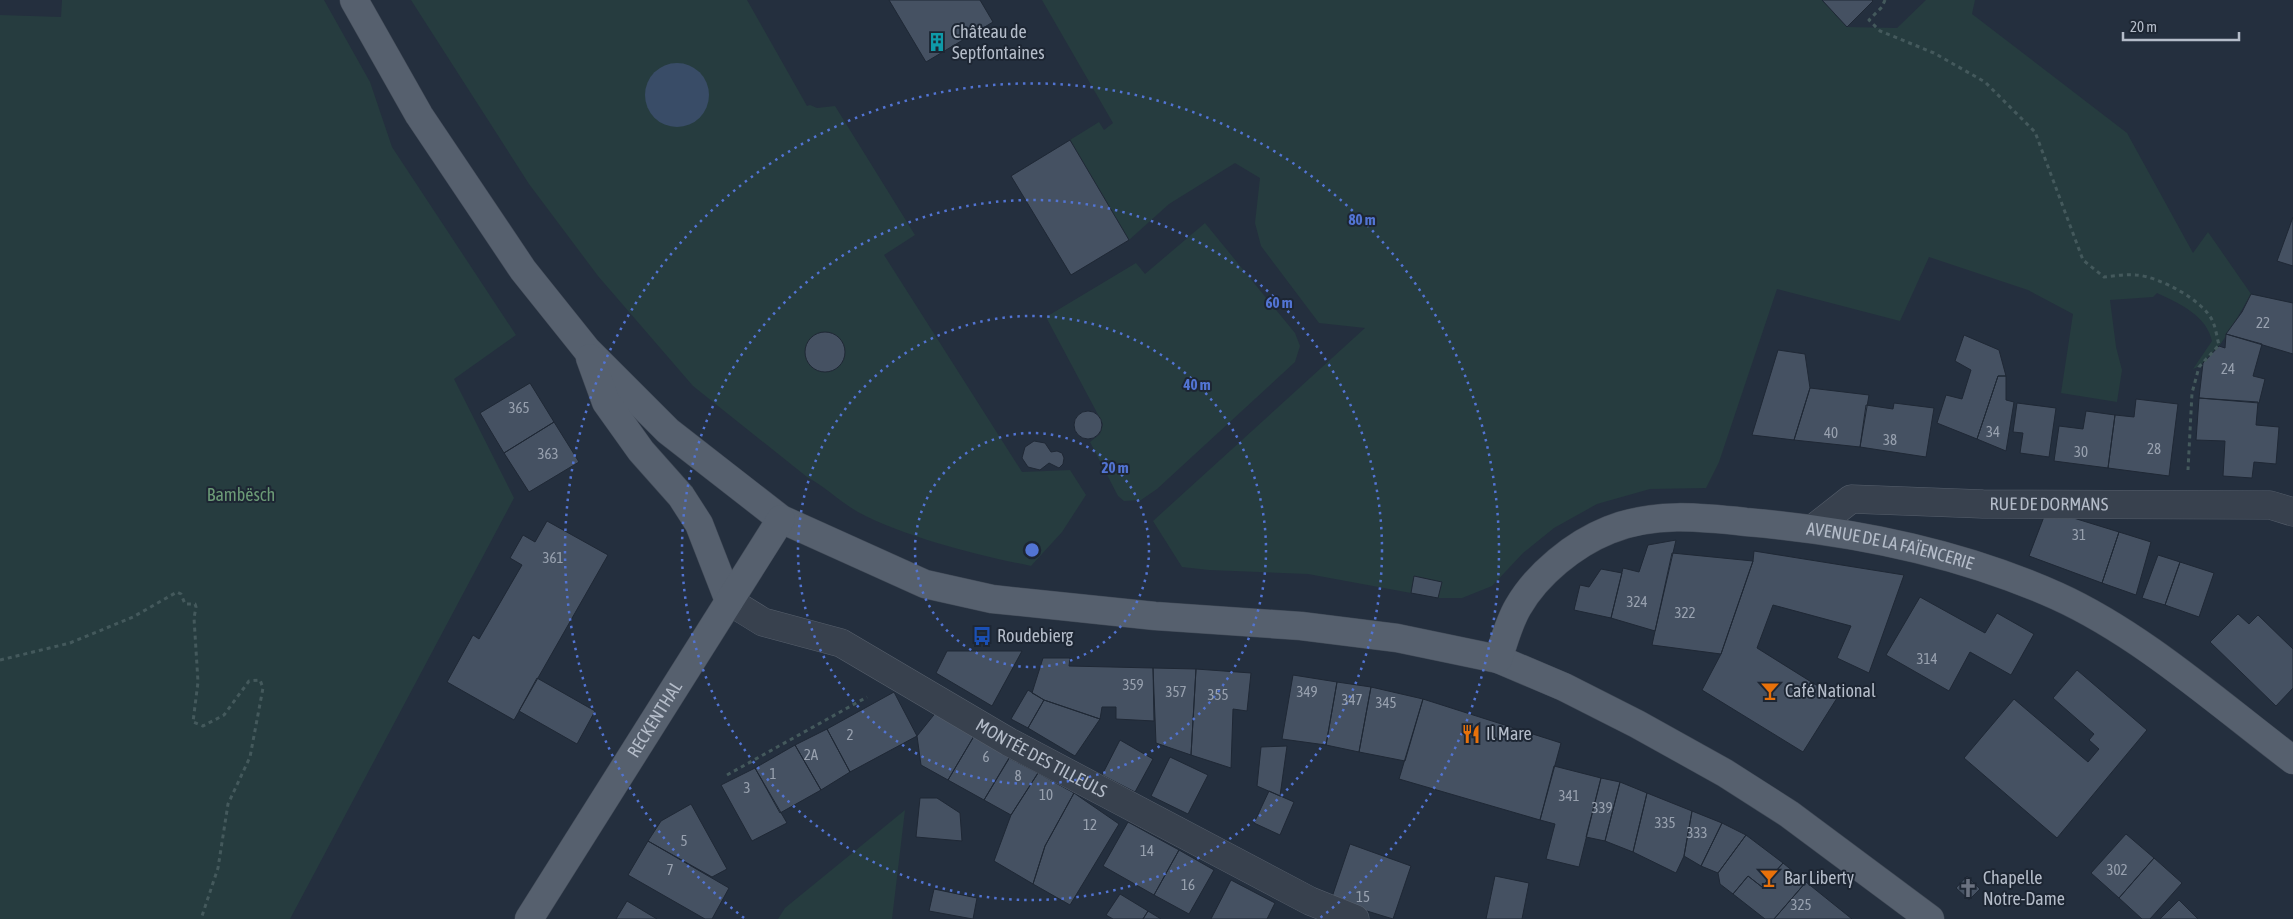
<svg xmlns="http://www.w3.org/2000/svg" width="2293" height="919" viewBox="0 0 2293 919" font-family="'Asap Condensed',sans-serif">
	<rect width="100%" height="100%" fill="#242f3e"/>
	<!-- green -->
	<path fill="#263c3f" d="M62 0H324L370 82 392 147 516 335 454 379 514 498 290 919H0V15L61 17Z
		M411 0H747L807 106 810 105 817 108 835 106 915 235 884 255 1022 472 1070 470 1086 495 1062 532 1031 566C977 555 907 538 858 512 840 502 826 487 807 477L693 386 598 276 529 184Z
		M1042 0H1822L1847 27 1897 28 1926 0H1975L1972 14 2127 133 2193 253 2208 232 2251 294C2240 312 2214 364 2193 369L2212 341C2207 316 2179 303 2157 293L2153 297 2110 300 2116 347 2122 370 2117 402 2061 393 2073 314 2028 290 1929 257 1900 321 1777 289 1719 462 1706 488 1650 489 1597 504 1554 528 1523 553 1492 586 1462 598H1438L1442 582 1414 576 1411 593 1308 574 1209 570 1182 567 1153 521 1365 328 1319 323 1261 246 1255 223 1260 178 1235 163 1169 204 1129 240 1070 140 1099 122 1104 130 1113 123Z
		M1205 223 1295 333 1300 346 1295 362 1157 489 1141 500 1124 501 1118 496 1090 442 1100 434 1103 424 1046 317 1136 263 1145 274Z
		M905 810 892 919H778L785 908Z"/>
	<!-- water -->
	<path fill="#394c67" d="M645 95a32 32 0 1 1 64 0a32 32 0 1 1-64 0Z"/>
	<!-- building -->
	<path fill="#455162" stroke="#1f2835" d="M889 0H980L993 22 926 62Z
		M1822 0H1872L1873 1 1847 27Z
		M1070 140 1129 240 1071 275 1011 176Z
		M2293 217V266L2277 261Z
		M2251 294 2293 303V354L2226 334 2242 312Z
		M805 352a20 20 0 1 1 40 0a20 20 0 1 1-40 0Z
		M2226 334 2262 344 2253 376 2265 379 2259 403 2199 398 2203 363 2219 346 2225 348Z
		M1964 335 1999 350 2006 376H1998L1977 439 1937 423 1946 395 1962 399 1971 370 1955 361Z
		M1778 350 1805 354 1810 388 1794 440 1752 435Z
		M1998 376H2006V400L2014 402 2006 451 1977 439Z
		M530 383 554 422 504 453 480 413Z
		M1810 388 1869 395 1860 447 1794 440Z
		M2199 398 2258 402 2256 425 2279 427 2276 464 2254 462 2252 478 2223 476 2225 441 2196 440Z
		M2136 399 2178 404 2169 476 2108 468 2115 415 2134 417Z
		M1894 403 1934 408 1926 457 1860 447 1866 405 1893 409Z
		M2017 403 2056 408 2049 457 2020 453 2023 433 2013 432Z
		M1074 425a14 14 0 1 1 28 0a14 14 0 1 1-28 0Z
		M2086 411 2115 415 2108 468 2054 461 2059 426 2083 429Z
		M554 422 579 462 529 492 504 453Z
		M1034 441 1045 443 1051 452 1057 451 1062 453 1064 458 1063 464 1059 468 1049 463 1040 470 1028 467 1022 458 1025 447Z
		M2045 514 2067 516 2119 532 2102 583 2029 556Z
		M547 521 608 555 514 720 447 682 473 635 479 639 522 565 510 558 523 535 535 542Z
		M2119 532 2151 542 2136 595 2102 583Z
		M1676 540 1655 631 1611 618 1623 568 1639 572 1648 545Z
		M1754 551 1904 575 1869 673 1837 658 1851 626 1773 605 1757 648 1837 698 1803 752 1702 690 1721 654 1753 561Z
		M1672 553 1753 561 1721 654 1652 645Z
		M2158 555 2180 562 2165 605 2142 598Z
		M2180 562 2214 573 2199 617 2165 605Z
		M1601 569 1622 573 1611 618 1574 610 1580 585 1589 587Z
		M1414 576 1442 582 1438 598 1411 593Z
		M1920 597 1985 633 1997 613 2034 634 2011 675 1970 652 1949 691 1886 655Z
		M2238 614 2249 624 2258 615 2293 649V688L2276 706 2210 642Z
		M947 651H1022L992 706 936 673Z
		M1043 658H1070L1069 666 1153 668 1154 721 1116 719V707H1102L1100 719 1044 700 1032 693Z
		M1153 668 1196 669 1191 755 1156 743Z
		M1196 669 1251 673 1247 711 1233 709 1231 768 1191 755Z
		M2077 670 2147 730 2057 838 1964 758 2014 699 2088 762 2099 749 2089 740 2094 734 2053 698Z
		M1293 675 1337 682 1326 745 1282 739Z
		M537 678 595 711 577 744 519 711Z
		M1337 682 1371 687 1359 752 1326 745Z
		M1371 687 1423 699 1405 761 1359 752Z
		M1028 690 1044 700 1028 728 1011 719Z
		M894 692 917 736 850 772 827 729Z
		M1423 699 1561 743 1540 820 1399 779Z
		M1044 700 1100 719 1075 756 1028 728Z
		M937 711 977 731 948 780 921 765 917 736Z
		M827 729 850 772 821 790 795 745Z
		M977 731 1013 752 984 800 948 780Z
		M1120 740 1153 759 1135 792 1102 775Z
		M795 745 821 790 780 813 755 768Z
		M1287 746 1280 796 1257 786 1261 747Z
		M1170 757 1208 775 1188 814 1151 796Z
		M1009 758 1038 773 1011 815 984 800Z
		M1554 766 1601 778 1579 867 1546 859 1555 824 1540 820Z
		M755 768 787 823 752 841 721 785Z
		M1038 773 1074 793 1045 846 1033 884 994 861 1011 815Z
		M1601 778 1620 782 1605 841 1586 837Z
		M1620 782 1647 793 1633 852 1605 841Z
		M1269 791 1294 802 1280 835 1254 823Z
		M1074 793 1119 824 1070 905 1033 884 1045 846Z
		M1647 793 1692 811 1684 856 1676 873 1633 852Z
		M920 798H937L960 813 962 841 916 837Z
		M691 804 727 869 712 877 648 841 661 821Z
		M1692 811 1722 823 1701 866 1684 856Z
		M1128 822 1179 850 1154 895 1103 866Z
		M1722 823 1746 835 1718 873 1701 866Z
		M2126 834 2154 858 2119 898 2091 873Z
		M1746 835 1783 863 1762 887 1748 876 1733 894 1720 884 1718 873Z
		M648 841 729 888 712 919H705L628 875Z
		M1350 844 1411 866 1393 919 1331 900Z
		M1179 850 1214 870 1189 914 1154 895Z
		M2154 858 2182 883 2150 919H2142L2119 898Z
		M1783 863 1806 882 1774 919H1765L1733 894 1748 876 1762 887Z
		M1495 876 1529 883 1522 919H1486Z
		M1967 876 1980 889 1969 900 1956 888Z
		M1231 880 1275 903 1267 919H1211Z
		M1806 882 1852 919H1774Z
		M934 889 977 898 973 919 929 911Z
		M1120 894 1148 911 1143 919H1113L1106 915Z
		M2179 900 2198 919H2160Z
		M627 901 657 919H616Z
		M1148 911 1161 919H1143Z"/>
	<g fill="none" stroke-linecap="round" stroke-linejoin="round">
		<!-- minor casing -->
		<g stroke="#565f6c" stroke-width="29">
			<g id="minor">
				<path id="s1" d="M1814 528 1851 499 1983 504 2270 505 2293 512"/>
				<path id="s2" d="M729 601 763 622 841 643 1009 742 1310 901 1355 919"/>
			</g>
		</g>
		<!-- major casing -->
		<g stroke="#414a57" stroke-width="29">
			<g id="major">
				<path d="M354 0 419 115 523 270 587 350 668 431 781 519 925 584 992 599 1155 616 1301 626 1397 638 1498 659 1564 687 1637 724 1725 773 1789 814 1930 919"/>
				<path d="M590 358 606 402 641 451 681 496 699 524 729 601"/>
				<path id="s3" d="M1498 659C1504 642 1509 622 1518 607 1537 574 1574 544 1609 530 1653 512 1700 517 1746 522 1853 531 1959 552 2057 596 2141 634 2219 704 2293 760"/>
				<path id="s4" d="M529 919 781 519"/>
			</g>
		</g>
		<!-- path -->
		<path stroke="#44595c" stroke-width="3" stroke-dasharray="4 4" stroke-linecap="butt" d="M1885 0 1882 7 1869 20 1880 31 1934 53 1985 82 2035 132 2083 260 2104 277C2114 276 2125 274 2136 275 2158 276 2205 301 2213 322 2216 329 2217 338 2219 345L2199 367 2192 393 2188 470
			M0 660 70 643 133 617 177 592 181 594 185 604H195L196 607 194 618 198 682 193 722 203 726 224 715 249 681 260 680 263 688 250 757 228 804 218 868 201 919
			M727 775 867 697"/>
		<!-- minor -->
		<use href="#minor" stroke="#38414e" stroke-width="28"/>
		<!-- major -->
		<use href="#major" stroke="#56606e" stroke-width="28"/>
	</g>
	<!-- distance rings -->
	<g fill="none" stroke="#5274d3" stroke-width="2.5" stroke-dasharray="2.5 5">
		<circle cx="1032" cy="550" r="117"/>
		<circle cx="1032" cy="550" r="234"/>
		<circle cx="1032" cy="550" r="350"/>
		<path d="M744 918A467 467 0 1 1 1320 918"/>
	</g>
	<!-- icons -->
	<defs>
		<g id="building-bare" transform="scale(1.5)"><path d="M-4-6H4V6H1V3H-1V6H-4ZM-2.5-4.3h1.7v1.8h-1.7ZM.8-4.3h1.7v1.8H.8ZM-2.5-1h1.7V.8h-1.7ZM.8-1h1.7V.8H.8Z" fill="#0f9aa8" stroke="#1d2633" stroke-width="2.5" paint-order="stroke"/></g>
		<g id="bus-bare" transform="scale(1.5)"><path d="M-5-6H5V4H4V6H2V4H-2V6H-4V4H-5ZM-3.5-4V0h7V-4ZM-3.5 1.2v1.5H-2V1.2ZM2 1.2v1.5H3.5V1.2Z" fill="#1a4fb4" stroke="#1d2633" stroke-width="2.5" paint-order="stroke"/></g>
		<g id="bar-bare" transform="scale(1.5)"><path d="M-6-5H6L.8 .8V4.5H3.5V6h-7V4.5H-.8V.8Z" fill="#e8710a" stroke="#1d2633" stroke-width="2.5" paint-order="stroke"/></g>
		<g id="restaurant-bare" transform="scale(1.5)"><path d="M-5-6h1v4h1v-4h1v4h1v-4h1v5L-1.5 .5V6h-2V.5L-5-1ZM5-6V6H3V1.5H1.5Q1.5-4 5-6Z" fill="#e8710a" stroke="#1d2633" stroke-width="2.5" paint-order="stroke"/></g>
		<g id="church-bare" transform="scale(1.5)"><path d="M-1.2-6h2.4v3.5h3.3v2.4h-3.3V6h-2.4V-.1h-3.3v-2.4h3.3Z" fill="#6b7280" stroke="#1d2633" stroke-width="2.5" paint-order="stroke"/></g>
	</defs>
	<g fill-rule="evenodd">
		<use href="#building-bare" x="937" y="42"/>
		<use href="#bus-bare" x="982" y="636"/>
		<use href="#bar-bare" x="1770" y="691"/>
		<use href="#restaurant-bare" x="1471" y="734"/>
		<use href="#bar-bare" x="1769" y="878"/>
		<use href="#church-bare" x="1968" y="888"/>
	</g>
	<g text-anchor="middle" stroke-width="4" stroke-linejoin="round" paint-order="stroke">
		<!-- number labels -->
		<g font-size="15" fill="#98a1af">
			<text x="2263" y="328">22</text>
			<text x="2228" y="374">24</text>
			<text x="519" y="413">365</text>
			<text x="1993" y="437">34</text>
			<text x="1831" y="438">40</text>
			<text x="1890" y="445">38</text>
			<text x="2154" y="454">28</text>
			<text x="2081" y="457">30</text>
			<text x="548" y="459">363</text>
			<text x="2079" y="540">31</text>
			<text x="553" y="563">361</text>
			<text x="1637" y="607">324</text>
			<text x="1685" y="618">322</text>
			<text x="1927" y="664">314</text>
			<text x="1133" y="690">359</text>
			<text x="1176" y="697">357</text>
			<text x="1307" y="697">349</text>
			<text x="1218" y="700">355</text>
			<text x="1352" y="705">347</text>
			<text x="1386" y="708">345</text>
			<text x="850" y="740">2</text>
			<text x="811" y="760">2A</text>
			<text x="986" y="762">6</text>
			<text x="773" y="779">1</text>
			<text x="1018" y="781">8</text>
			<text x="747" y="793">3</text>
			<text x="1046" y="800">10</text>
			<text x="1569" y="801">341</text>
			<text x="1602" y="813">339</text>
			<text x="1665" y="828">335</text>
			<text x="1090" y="830">12</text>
			<text x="1697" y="838">333</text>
			<text x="684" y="846">5</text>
			<text x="1147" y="856">14</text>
			<text x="670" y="875">7</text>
			<text x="2117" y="875">302</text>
			<text x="1188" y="890">16</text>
			<text x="1363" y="902">15</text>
			<text x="1801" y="910">325</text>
		</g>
		<!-- poi labels -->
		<g font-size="18" fill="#b4bcc9" stroke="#1d2633" text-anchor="start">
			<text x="952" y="38">Château de<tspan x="952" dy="21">Septfontaines</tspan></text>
			<text x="997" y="642">Roudebierg</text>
			<text x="1785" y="697">Café National</text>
			<text x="1486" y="740">Il Mare</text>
			<text x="1784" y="884">Bar Liberty</text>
			<text x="1983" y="884">Chapelle<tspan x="1983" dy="21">Notre-Dame</tspan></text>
		</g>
		<!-- park labels -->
		<g font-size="18" fill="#6b9a76" stroke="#1d2633">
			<text x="241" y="501">Bambësch</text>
		</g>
		<!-- street labels -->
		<g font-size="18" fill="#b4bcc9" stroke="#1d2633">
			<text dy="6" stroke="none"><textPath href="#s1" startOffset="245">RUE DE DORMANS</textPath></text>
			<text dy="6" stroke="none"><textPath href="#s3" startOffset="462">AVENUE DE LA FAÏENCERIE</textPath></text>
			<text dy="6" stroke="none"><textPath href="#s4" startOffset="236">RECKENTHAL</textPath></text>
			<text dy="6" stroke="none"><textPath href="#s2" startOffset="352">MONTÉE DES TILLEULS</textPath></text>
		</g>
	</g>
	<circle cx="1032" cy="550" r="8" fill="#5274d3" stroke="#1d2633" stroke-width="2.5"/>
	<g font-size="15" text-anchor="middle" font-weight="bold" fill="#5274d3" stroke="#1d2633" stroke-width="4" stroke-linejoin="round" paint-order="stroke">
		<text x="1362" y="225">80 m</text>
		<text x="1279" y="308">60 m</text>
		<text x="1197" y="390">40 m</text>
		<text x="1115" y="473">20 m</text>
	</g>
	<!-- scale -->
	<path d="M2123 32v8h116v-8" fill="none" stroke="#b4bcc9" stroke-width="2.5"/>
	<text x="2130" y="32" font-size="15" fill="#b4bcc9" stroke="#1d2633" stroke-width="4" paint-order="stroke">20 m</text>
</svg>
